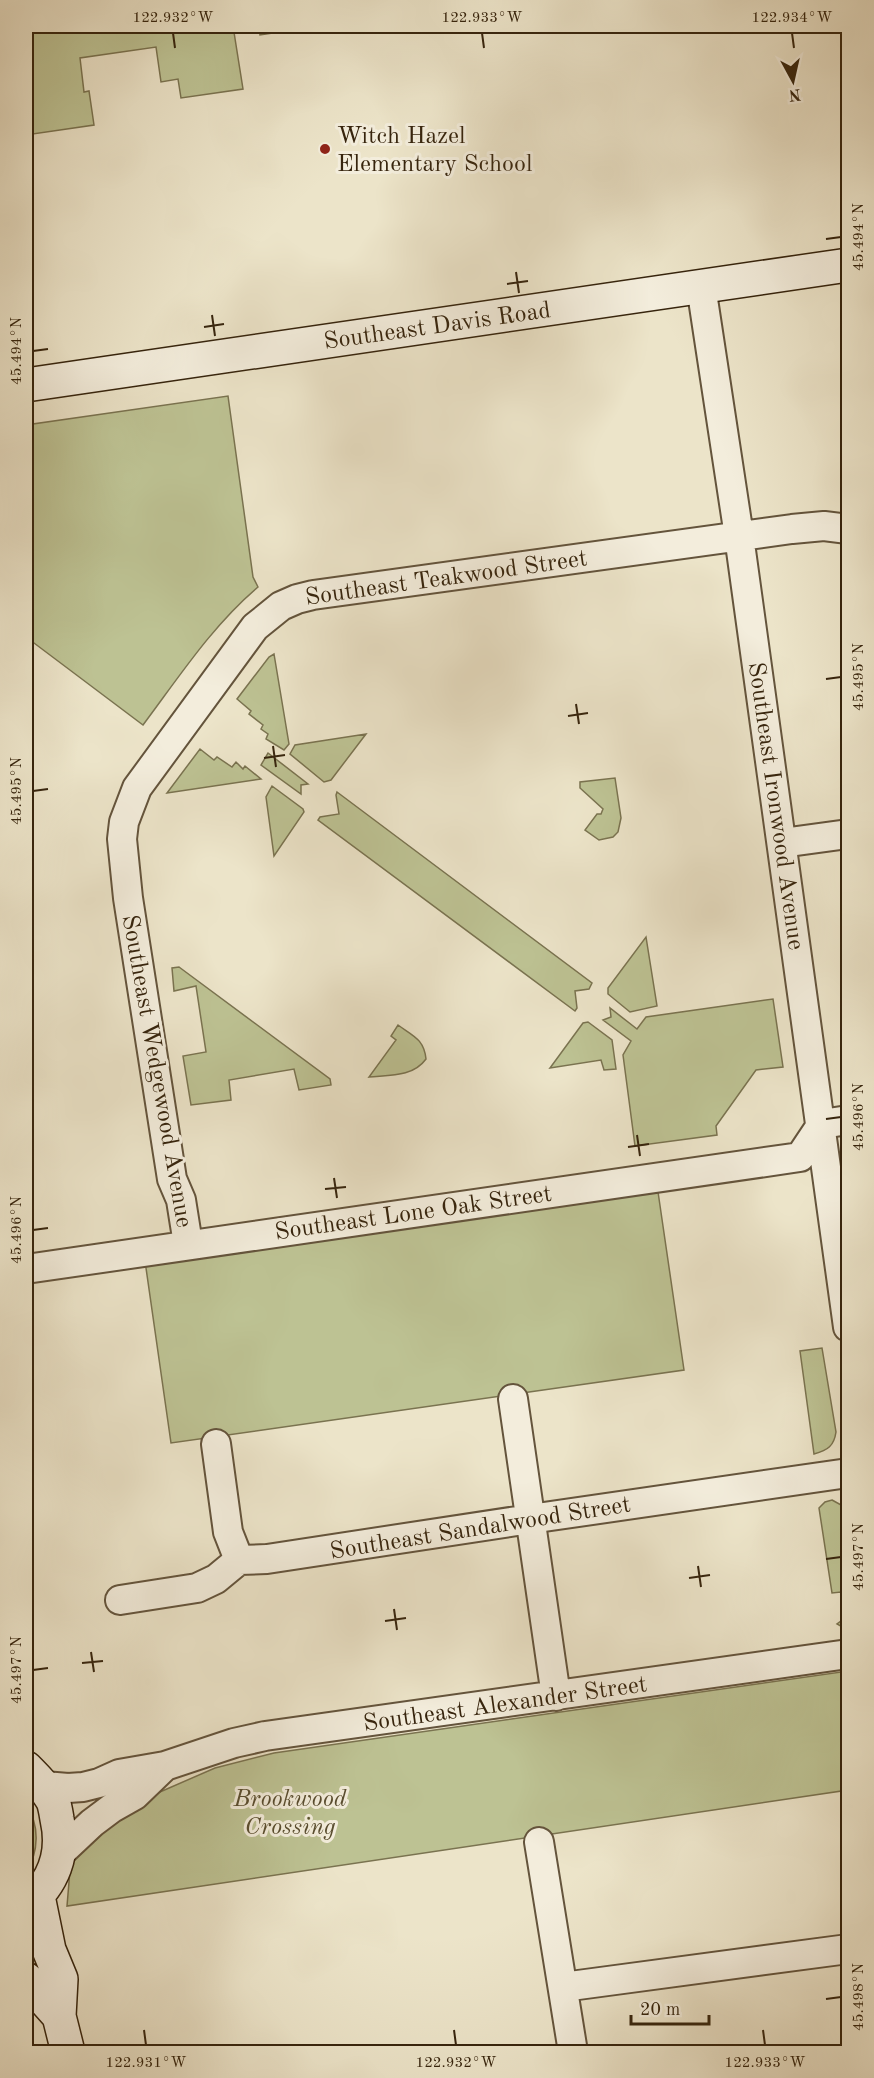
<svg xmlns="http://www.w3.org/2000/svg" width="874" height="2078" viewBox="0 0 874 2078" font-family="'Old Standard TT',serif">
	<defs>
		<pattern id="park-crowns" width="20" height="18" patternUnits="userSpaceOnUse" patternTransform="scale(1.5)"><rect width="20" height="18" fill="#bdc293"/><path d="M2 6a3 3 0 1 1 6 0M12 15a3 3 0 1 1 6 0" fill="none" stroke="#9a9d76"/></pattern>
	</defs>
	<rect width="100%" height="100%" fill="#ece4c9"/>
	<filter id="stains"><feTurbulence type="fractalNoise" baseFrequency=".00333" numOctaves="4"/><feColorMatrix values="0 0 0 0 .2 0 0 0 0 .09 0 0 0 0 .02 0 0 0 .5 -.17"/></filter>
	<radialGradient id="worn" r=".72"><stop offset=".6" stop-color="#630" stop-opacity="0"/><stop offset="1" stop-color="#630" stop-opacity=".3"/></radialGradient>
	<!-- grass -->
	<path fill="#bdc293" stroke="#7a7350" stroke-width="1.5" d="M26 26H233L243 89 181 98 178 79 161 82 156 47 80 58 84 92 89 91 94 125 26 135Z
		M228 396 253 577 258 587C212 626 179 677 143 725L26 637V425Z
		M274 654 289 744 284 750 266 739 268 734 261 729 263 725 249 714 251 711 237 699 269 657Z
		M366 734 331 780 324 782 290 754 295 745Z
		M200 749 214 760 217 757 232 767 236 762 243 769 245 766 261 779 167 793Z
		M268 753 308 784 301 785V794L261 765Z
		M615 778 621 818 618 832 613 837 599 840 585 830 597 814H601L603 809 580 788V782Z
		M272 786 303 809 304 812 274 856 266 797Z
		M337 792 592 983 589 989 575 991 577 1008 575 1011 318 820 320 817 339 814 336 795Z
		M646 937 657 1006 630 1012 608 994V988Z
		M179 967 330 1079 331 1085 299 1090 294 1069 229 1080 231 1100 191 1105 183 1056 206 1052 196 986 174 991 172 968Z
		M773 999 783 1067 756 1070 716 1126 717 1135 635 1146 623 1055 631 1041 603 1020 611 1017 610 1008 637 1029 646 1017Z
		M588 1022 612 1040 616 1069 604 1070 601 1060 550 1068 583 1023Z
		M398 1025C413 1036 424 1039 426 1059 413 1077 390 1075 369 1077L396 1040 391 1036Z
		M848 1135V1165C841 1156 838 1143 848 1135Z
		M657 1185 684 1370 171 1443 145 1261Z
		M822 1348 836 1432C834 1446 828 1450 814 1454L800 1351Z
		M832 1500 843 1506 848 1524V1627L844 1628 837 1624 845 1618 841 1592 832 1593 819 1508 825 1502Z
		M848 1671V1790L67 1906 70 1870 80 1847 137 1802 215 1768 274 1753Z
		M26 1805C40 1825 39 1852 26 1872Z"/>
	<!-- park -->
	<path fill="url(#park-crowns)" stroke="#7a7350" stroke-width="1.5" d="M259 26H306V28L260 35Z"/>
	<g fill="none" stroke-linecap="round" stroke-linejoin="round">
		<!-- street casing -->
		<g stroke="#64543c" stroke-width="32">
			<path id="street" d="M701 286 739 536 848 1327
				M782 843 848 834
				M188 1244 181 1200 172 1179 128 898 122 839 124 822 137 788 255 627 281 606 297 599 313 595 792 529 824 526 848 529
				M26 1269 800 1157 822 1124 848 1120
				M513 1399 556 1696
				M216 1444 228 1532 239 1560
				M120 1600 197 1588 216 1579 239 1560 267 1559 530 1519 848 1473
				M44 1786 68 1788 83 1787 99 1783 119 1774 165 1766 234 1743 265 1736 848 1654
				M539 1842 573 2052
				M59 1854 92 1823 112 1808 135 1795 165 1766
				M563 1987 848 1949"/>
		</g>
		<!-- secondary casing -->
		<g stroke="#36240d" stroke-width="36">
			<path id="secondary" d="M26 385 848 265
				M26 1768C36 1778 46 1788 53 1801 55 1806 56 1813 57 1819 65 1854 53 1884 26 1906
				M38 1896 49 1950 61 1979 59 2016 68 2052
				M26 1979 59 2016"/>
		</g>
		<!-- street -->
		<use href="#street" stroke="#f3eddc" stroke-width="28"/>
		<!-- secondary -->
		<use href="#secondary" stroke="#f3eddc" stroke-width="33"/>
	</g>
	<!-- ticks -->
	<path fill="none" stroke="#36240d" stroke-width="2" d="M173 33 175 48M482 33 484 48M792 33 794 48M826 239 841 237M516 272 519 293M507 284 528 281M212 315 215 336M204 327 224 324M33 351 48 349M826 679 841 677M576 704 579 724M568 716 588 713M273 746 276 767M264 758 285 755M33 791 48 789M826 1119 841 1117M637 1135 640 1156M628 1147 649 1144M334 1178 337 1198M325 1189 346 1187M33 1230 48 1228M826 1559 841 1557M698 1566 701 1587M689 1578 710 1575M394 1609 397 1630M385 1621 406 1618M91 1652 94 1672M82 1663 103 1661M33 1670 48 1668M826 1999 841 1997M144 2030 146 2045M454 2030 456 2045M763 2030 765 2045"/>
	<!-- markers -->
	<circle fill="#8f2418" stroke="#f3eddc" stroke-width="2" cx="325" cy="149" r="6"/>
	<g text-anchor="middle" stroke-width="6" stroke-linejoin="round" paint-order="stroke">
		<!-- poi labels -->
		<g font-size="24" fill="#36240d" stroke="#f3eddc" text-anchor="start">
			<text x="337" y="143">Witch Hazel<tspan x="337" dy="28">Elementary School</tspan></text>
		</g>
		<!-- street labels -->
		<g font-size="24" fill="#36240d" stroke="#f3eddc">
			<text transform="translate(437 325) rotate(-8)" y="8">Southeast Davis Road</text>
			<text transform="translate(446 577) rotate(-8)" y="8">Southeast Teakwood Street</text>
			<text transform="translate(777 806) rotate(82)" y="8">Southeast Ironwood Avenue</text>
			<text transform="translate(158 1071) rotate(80)" y="8">Southeast Wedgewood Avenue</text>
			<text transform="translate(413 1212) rotate(-8)" y="8">Southeast Lone Oak Street</text>
			<text transform="translate(480 1527) rotate(-9)" y="8">Southeast Sandalwood Street</text>
			<text transform="translate(505 1703) rotate(-8)" y="8">Southeast Alexander Street</text>
		</g>
		<!-- park labels -->
		<g font-size="24" font-style="italic" fill="#584c2e" stroke="#f3eddc">
			<text x="290" y="1806">Brookwood<tspan x="290" dy="28">Crossing</tspan></text>
		</g>
	</g>
	<!-- margin -->
	<rect width="874" height="2078" fill="none" stroke="#ece4c9" stroke-width="66"/>
	<!-- north arrow -->
	<g transform="translate(793 81) rotate(172)" stroke="#f3eddc" stroke-width="4.5" paint-order="stroke">
	<path d="M0-4.5L10 22L0 15L-10 22Z" fill="#36240d"/>
	<text y="-9" font-size="16" font-weight="bold" text-anchor="middle" fill="#36240d">N</text>
	</g>
	<!-- scale -->
	<path d="M631 2015v9h78v-9" fill="none" stroke="#36240d" stroke-width="3"/>
	<text x="640" y="2015" font-size="18" fill="#36240d" stroke="#f3eddc" stroke-width="4.5" paint-order="stroke">20 m</text>
	<rect x="33" y="33" width="808" height="2012" fill="none" stroke="#36240d" stroke-width="2"/>
	<g font-size="15" text-anchor="middle" fill="#36240d">
		<text x="173" y="22">122.932°W</text>
		<text x="482" y="22">122.933°W</text>
		<text x="792" y="22">122.934°W</text>
		<text transform="translate(858 237) rotate(-90)" y="5">45.494°N</text>
		<text transform="translate(16 351) rotate(-90)" y="5">45.494°N</text>
		<text transform="translate(858 677) rotate(-90)" y="5">45.495°N</text>
		<text transform="translate(16 791) rotate(-90)" y="5">45.495°N</text>
		<text transform="translate(858 1117) rotate(-90)" y="5">45.496°N</text>
		<text transform="translate(16 1230) rotate(-90)" y="5">45.496°N</text>
		<text transform="translate(858 1557) rotate(-90)" y="5">45.497°N</text>
		<text transform="translate(16 1670) rotate(-90)" y="5">45.497°N</text>
		<text transform="translate(858 1997) rotate(-90)" y="5">45.498°N</text>
		<text x="146" y="2067">122.931°W</text>
		<text x="456" y="2067">122.932°W</text>
		<text x="765" y="2067">122.933°W</text>
	</g>
	<rect width="100%" height="100%" filter="url(#stains)"/>
	<rect width="100%" height="100%" fill="url(#worn)"/>
</svg>
